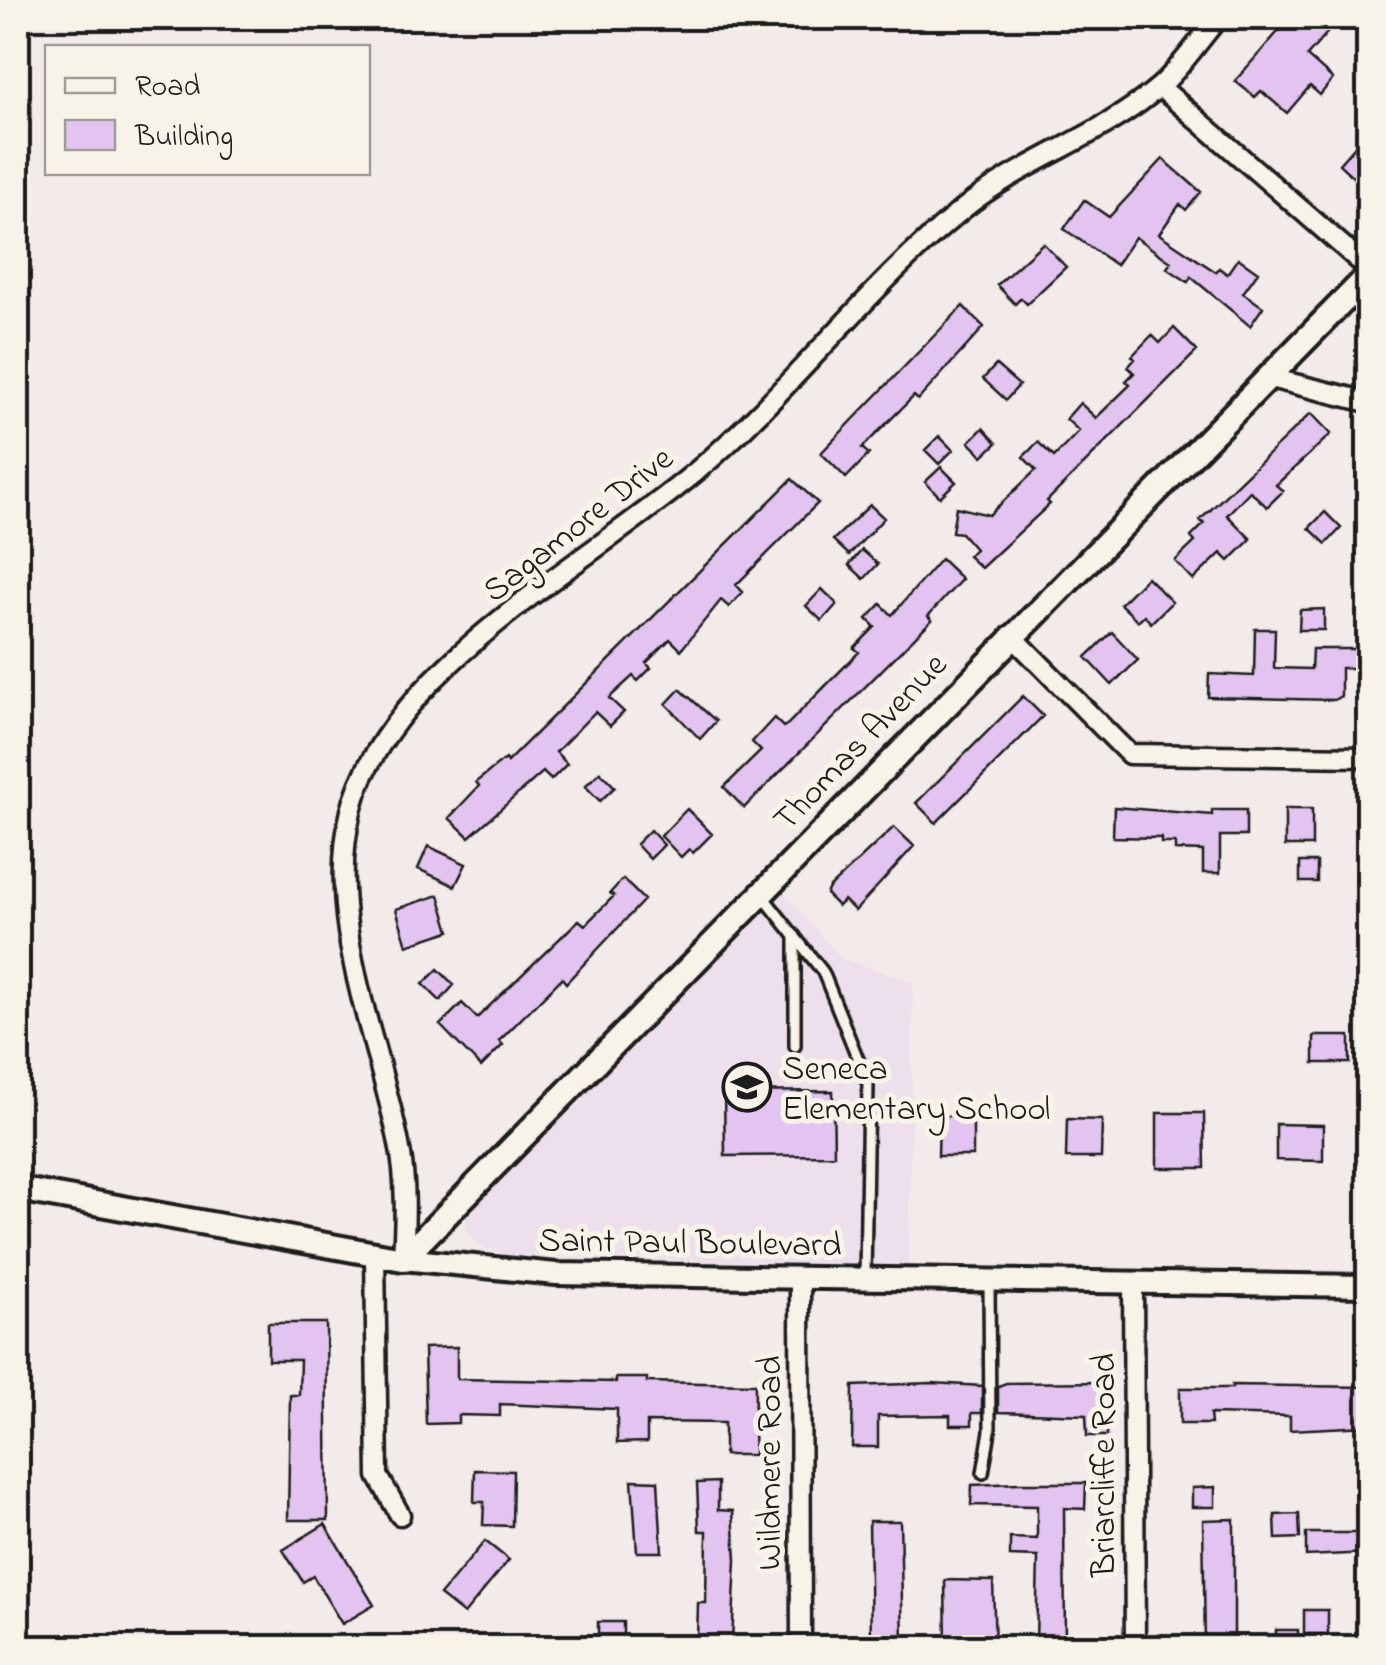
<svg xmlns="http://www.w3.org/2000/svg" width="1386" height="1665" viewBox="0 0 1386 1665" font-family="'Indie Flower',sans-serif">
	<rect width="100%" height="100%" fill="#f3eaea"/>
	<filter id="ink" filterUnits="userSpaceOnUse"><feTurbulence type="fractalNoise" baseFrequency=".01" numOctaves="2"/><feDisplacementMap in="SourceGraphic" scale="20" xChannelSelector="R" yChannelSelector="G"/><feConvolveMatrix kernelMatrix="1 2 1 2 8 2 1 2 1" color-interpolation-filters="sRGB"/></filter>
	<g filter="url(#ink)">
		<!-- built -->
		<path fill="#eedfec" d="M782 891 842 959 913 982 909 1265 511 1256 479 1246 467 1230 465 1217 477 1192Z"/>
		<!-- building -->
		<path fill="#e3c4f1" stroke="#1c1c1c" stroke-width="2.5" d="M1290 18H1309L1327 33 1307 56 1333 79 1320 95 1310 86 1287 113 1261 91 1255 97 1235 81Z
			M1368 131V191L1339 164Z
			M1163 159 1201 192 1186 210 1180 204 1159 234 1216 272 1219 268 1227 274 1238 258 1258 272 1243 293 1263 307 1250 326 1191 277 1188 282 1167 268 1171 262 1135 237 1116 265 1064 229 1084 200 1109 217Z
			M1043 243 1066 267 1027 304 1021 298 1015 304 997 285Z
			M963 306 984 327 918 400 914 396 862 448 869 454 846 478 821 453Z
			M1174 328 1197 351 1047 501 1050 504 981 568 968 556 975 549 961 533 952 532 956 507 989 515 1036 470 1023 457 1038 442 1054 457 1079 431 1066 419 1080 403 1096 418 1130 385 1126 381 1134 373 1128 367 1135 359 1132 356 1152 335 1160 343Z
			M996 365 1019 385 1006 400 983 379Z
			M1311 413 1331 434 1276 485 1283 491 1267 507 1250 491 1227 515 1251 539 1229 561 1221 553 1193 580 1175 561 1195 542 1191 537 1204 524 1200 520Z
			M983 428 997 443 983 456 969 442Z
			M939 436 953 450 939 464 925 450Z
			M941 467 956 482 940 497 925 482Z
			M792 479 818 503 736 585 743 592 729 607 721 600 681 650 670 639 646 663 651 668 638 681 633 676 609 698 624 712 610 726 595 712 556 752 567 764 551 780 543 772 469 837 449 818 479 786 476 782 505 759 507 762Z
			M870 505 884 518 849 555 833 540Z
			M1325 512 1341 528 1326 544 1309 528Z
			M862 550 878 564 864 579 849 565Z
			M941 559 962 579 928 616 932 620 744 808 724 787 761 751 752 742 774 718 783 727 788 724 859 652 854 648 875 627 867 619 881 604 892 615Z
			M1147 577 1172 602 1151 623 1144 615 1138 621 1120 604Z
			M822 589 837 604 822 621 806 606Z
			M1324 609V630H1299L1300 610Z
			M1255 629H1275L1274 668 1311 669 1312 649H1368V668H1341V696L1334 700 1208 697 1209 674 1254 676Z
			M1112 632 1138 660 1112 685 1086 657Z
			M680 689 716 721 700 739 666 704Z
			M1023 696 1043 716 936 823 916 803Z
			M600 772 615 787 600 801 585 786Z
			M1114 807 1212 815V810H1246V836H1220V873H1203V851L1175 850V843H1161V838L1113 837Z
			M687 809 712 834 693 853 689 849 681 857 661 836Z
			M1285 809H1312V846H1285Z
			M894 827 914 846 855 911 844 900 838 906 826 894 829 888Z
			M650 830 664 845 650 859 636 844Z
			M428 846 466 864 455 886 418 869Z
			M1300 862H1317V882H1300Z
			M623 879 644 900 566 983 562 978 499 1041 503 1045 481 1067 440 1025 462 1003 477 1018 579 920 585 925 614 896 610 893Z
			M439 895 450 931 407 945 396 909Z
			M438 969 454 985 440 1001 423 984Z
			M1314 1036H1350V1063H1314Z
			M833 1091 834 1155 725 1156 724 1092Z
			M1157 1113H1204L1205 1168H1157Z
			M939 1116H973V1156H938Z
			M1067 1119 1102 1120 1101 1158H1066Z
			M1276 1124 1323 1125V1161L1276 1160Z
			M268 1323H326L328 1520H288L290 1395H299L300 1360H268Z
			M457 1347V1379L616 1382V1378H647V1382L755 1384 754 1455H724V1423L647 1422V1442L617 1443V1409L500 1404V1416L458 1415V1423L426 1424 424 1348Z
			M1107 1382V1436H1087L1086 1415 998 1412V1386L1006 1383Z
			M932 1383 982 1386V1413H972V1425H950V1415L878 1416V1447H852L853 1386Z
			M1232 1385 1368 1387V1426L1290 1430V1416L1210 1414 1211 1424H1180V1388H1232Z
			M475 1470 513 1471 512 1526 483 1525 484 1502H474Z
			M632 1480 658 1481 662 1552H637Z
			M718 1482V1510L733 1511 736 1560 732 1642 697 1641 698 1603H706L707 1531H699L697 1483Z
			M1019 1483H1086L1085 1509 1064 1508 1065 1644H1036L1038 1557 1010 1556V1538L1037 1539V1506L971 1505 972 1485Z
			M1215 1487V1507H1192V1488Z
			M1299 1514 1300 1538 1276 1539 1275 1515Z
			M1234 1519V1645H1205L1203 1520Z
			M869 1521H900L903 1642 871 1641Z
			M325 1524 374 1605 342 1624 313 1576 303 1582 283 1550Z
			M1306 1533H1368V1553L1306 1556Z
			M485 1541 509 1560 464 1614 440 1595Z
			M945 1580 993 1581 995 1648H946Z
			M1304 1610H1328V1634H1304Z
			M598 1622H623V1645H598Z
			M1276 1630H1298V1648H1276Z"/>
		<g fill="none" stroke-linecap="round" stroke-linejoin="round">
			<!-- service casing -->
			<g stroke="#1c1c1c" stroke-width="16">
				<path id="service" d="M762 895 823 972 868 1084 865 1279
					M795 1046V936
					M983 1473 990 1431 989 1281"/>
			</g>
			<!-- minor casing -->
			<g stroke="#1c1c1c" stroke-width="25">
				<path id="minor" d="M1160 87 1368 268
					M1266 377 1368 402
					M1011 635 1129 754 1368 757
					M375 1254 378 1476 400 1515
					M403 1259C405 1220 407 1182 399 1144 378 1037 324 922 351 811 385 671 592 561 698 470 792 390 867 287 963 209 1023 160 1101 137 1159 87 1181 68 1199 40 1218 18
					M800 1279 801 1648
					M1133 1283 1135 1648"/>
			</g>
			<!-- tertiary casing -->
			<g stroke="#1c1c1c" stroke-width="28">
				<path id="tertiary" d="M403 1259 556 1274 1368 1286"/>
			</g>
			<!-- secondary casing -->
			<g stroke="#1c1c1c" stroke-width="30">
				<path id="secondary" d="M18 1189 403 1259 1368 276"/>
			</g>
			<!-- service -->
			<use href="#service" stroke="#f7f3e8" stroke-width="9"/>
			<!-- minor -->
			<use href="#minor" stroke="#f7f3e8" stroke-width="18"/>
			<!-- tertiary -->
			<use href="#tertiary" stroke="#f7f3e8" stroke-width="20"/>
			<!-- secondary -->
			<use href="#secondary" stroke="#f7f3e8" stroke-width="22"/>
		</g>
	</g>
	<!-- icons -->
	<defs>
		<g id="school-ring" transform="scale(2.5)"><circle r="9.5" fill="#f7f3e8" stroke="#1c1c1c" stroke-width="1.5"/><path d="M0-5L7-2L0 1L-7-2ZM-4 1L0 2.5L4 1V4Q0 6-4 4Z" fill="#1c1c1c"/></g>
	</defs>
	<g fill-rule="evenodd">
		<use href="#school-ring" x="747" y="1087"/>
	</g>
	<g text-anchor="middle" stroke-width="10" stroke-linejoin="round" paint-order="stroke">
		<!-- street labels -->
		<g font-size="35" fill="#1c1c1c" stroke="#f7f3e8">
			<text transform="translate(577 523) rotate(-38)" y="12">Sagamore Drive</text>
			<text transform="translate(859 741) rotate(-46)" y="12">Thomas Avenue</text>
			<text transform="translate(690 1241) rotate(1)" y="12">Saint Paul Boulevard</text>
			<text transform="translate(768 1463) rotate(-90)" y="12">Wildmere Road</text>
			<text transform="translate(1102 1465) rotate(-90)" y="12">Briarcliffe Road</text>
		</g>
		<!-- poi labels -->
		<g font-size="35" fill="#1c1c1c" stroke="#f7f3e8" text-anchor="start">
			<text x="782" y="1079">Seneca<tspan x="782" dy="40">Elementary School</tspan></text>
		</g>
	</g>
	<!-- margin -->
	<rect width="1386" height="1665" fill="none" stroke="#f7f3e8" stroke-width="60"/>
	<rect x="30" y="30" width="1326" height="1605" fill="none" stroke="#1c1c1c" stroke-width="4" filter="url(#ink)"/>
	<!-- legend -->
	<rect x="45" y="45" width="325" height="130" fill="#f7f3e8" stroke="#9f9d96" stroke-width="2.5"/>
	<rect x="65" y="78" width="50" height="15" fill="#f7f3e8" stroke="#9f9d96" stroke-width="2.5"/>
	<text x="135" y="95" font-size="30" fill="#1c1c1c">Road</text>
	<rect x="65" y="120" width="50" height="30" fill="#e3c4f1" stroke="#9f9d96" stroke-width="2.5"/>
	<text x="135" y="145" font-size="30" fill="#1c1c1c">Building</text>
</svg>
